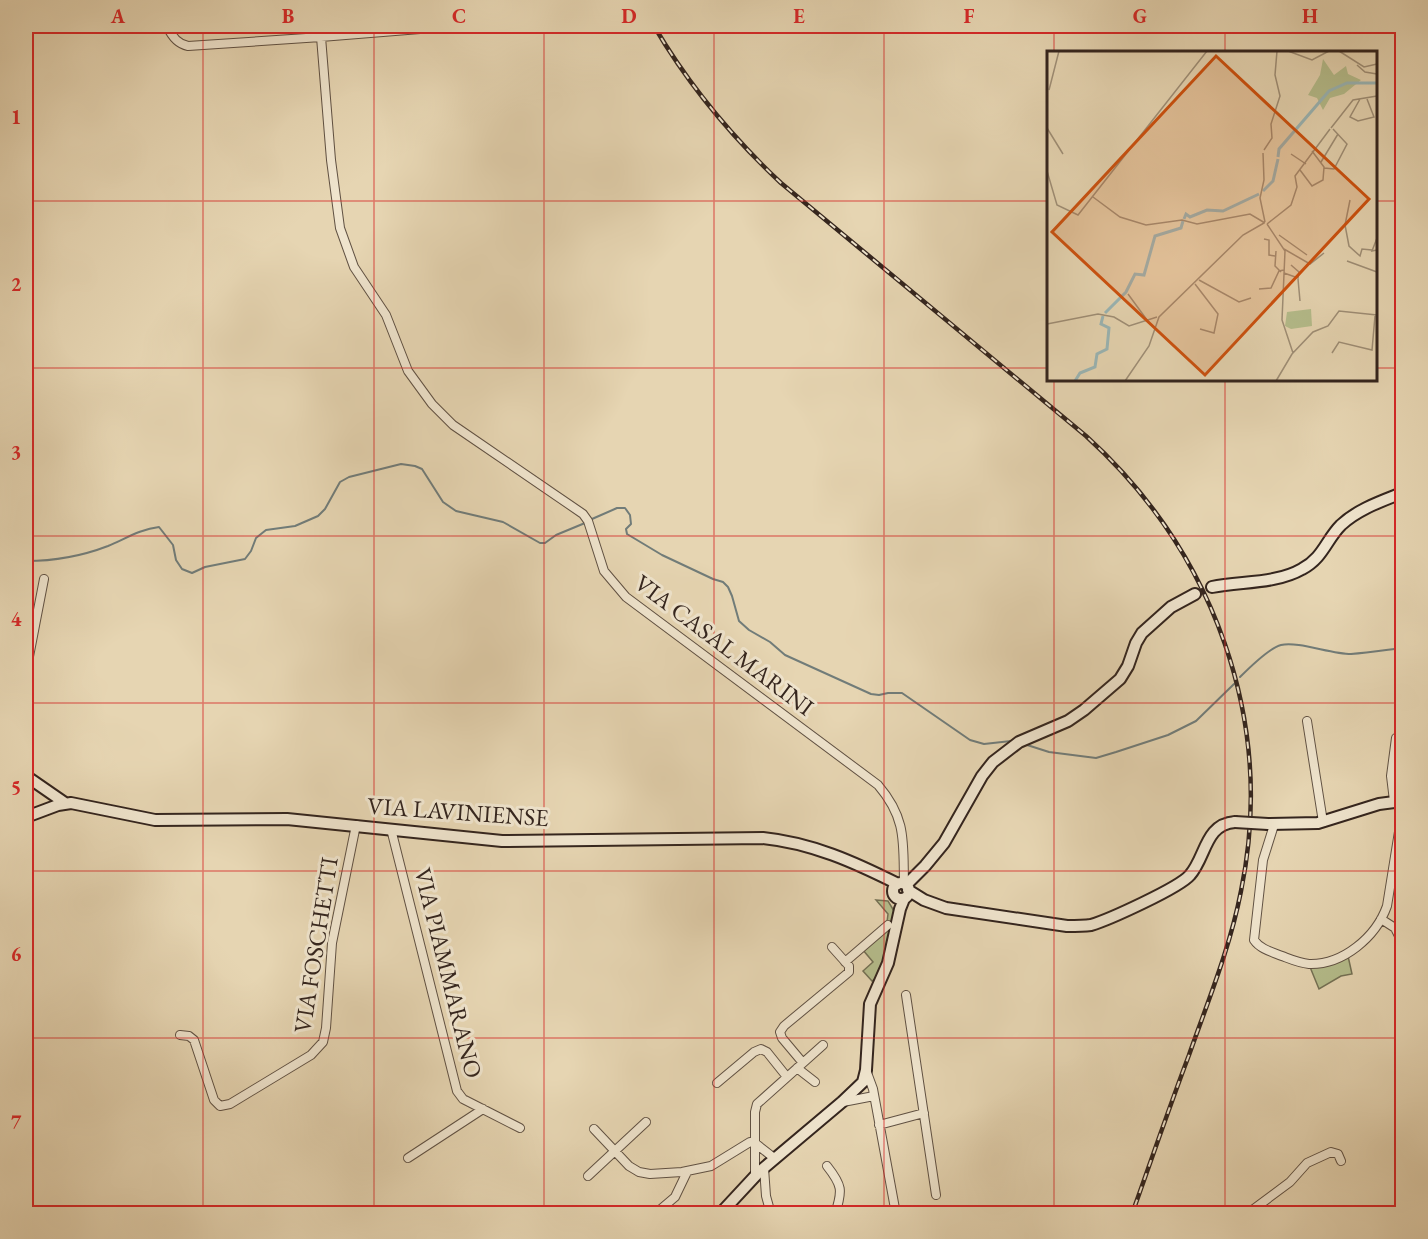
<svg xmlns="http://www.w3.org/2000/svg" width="1428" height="1239" viewBox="0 0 1428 1239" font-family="'EB Garamond',serif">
	<rect width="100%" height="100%" fill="#e6d5b2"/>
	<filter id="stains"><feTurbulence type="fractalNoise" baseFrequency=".00333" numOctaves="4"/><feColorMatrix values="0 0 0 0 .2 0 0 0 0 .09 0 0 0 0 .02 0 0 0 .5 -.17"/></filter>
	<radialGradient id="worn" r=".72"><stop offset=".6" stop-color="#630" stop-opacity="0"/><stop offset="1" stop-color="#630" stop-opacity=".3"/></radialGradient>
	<!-- green -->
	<path fill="#b5bd8c" stroke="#747155" stroke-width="1.5" d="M876 900 888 901 894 911 887 958 880 975 872 981 863 971 873 962 863 950 886 930 888 914Z
		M1348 956 1352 974 1341 976 1319 989 1310 967Z"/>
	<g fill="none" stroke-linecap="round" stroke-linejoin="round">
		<!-- stream -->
		<path stroke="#717c79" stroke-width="2" d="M592 519 617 508H625L630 515 631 524 626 529 627 534 662 555 713 579 723 582 728 587 732 596 739 621 749 630 770 642 785 655 871 694 879 695 888 693H902L970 740 984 744 1011 741
			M26 561C53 561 82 556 108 546 125 539 140 529 159 527L173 545 176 560 182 569 192 573 205 567 245 559 251 551 256 538 266 530 295 526 318 516 325 509 340 482 349 477 401 464 415 466 422 469 443 502 456 511 503 522 540 543H545L556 535 585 523
			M1240 677C1249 668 1269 648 1281 645 1298 641 1331 654 1351 654 1368 653 1386 650 1402 648
			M1024 744 1049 752 1096 758 1116 752 1168 735 1196 721 1234 684"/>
		<!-- secondary-tunnel -->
		<path stroke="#c2b294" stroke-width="10" stroke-dasharray="10 5" stroke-linecap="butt" d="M1195 594 1212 587"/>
		<!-- street casing -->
		<g stroke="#605143" stroke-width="10">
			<path id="street" d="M167 26C171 35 177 44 188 46L321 37 457 26
				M321 37 331 160 340 228 354 267 386 315 408 371 432 404 453 425 583 514 588 521 604 571 626 597 878 785C907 819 903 842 904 884
				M26 672 44 579
				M1307 721 1323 822
				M1394 801 1391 776 1396 738
				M1274 825 1263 860 1254 940C1260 949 1272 952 1282 956 1290 959 1299 963 1309 964 1343 965 1376 937 1387 906L1402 813
				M391 829 457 1091 463 1099 520 1128
				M1381 919 1395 928 1402 942
				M845 962 888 925
				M906 995 936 1195
				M180 1035 189 1036 194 1040 214 1100 220 1106 230 1104 311 1055 323 1042 326 1028 332 943 356 825
				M803 1063 782 1038 780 1032 784 1026 849 972V966L832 947
				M797 1068 815 1082
				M866 1070 873 1089 896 1214
				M717 1083 754 1052 761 1049 767 1052 787 1077
				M843 1102 874 1096
				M879 1125 924 1113
				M594 1129 629 1166 639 1172 650 1174 682 1172 711 1166 750 1142 755 1143 774 1158
				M408 1158 483 1109
				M827 1166C842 1185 843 1190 835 1214
				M764 1168 766 1196 771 1214
				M588 1176 646 1122
				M755 1176V1112L757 1104 823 1045
				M655 1214 675 1197 687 1172
				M1247 1214 1290 1182 1307 1163 1331 1152 1338 1154 1341 1161"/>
		</g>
		<!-- secondary casing -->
		<g stroke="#34251e" stroke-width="14">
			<path id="secondary" d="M1212 587C1241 581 1276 584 1302 569 1323 558 1326 540 1341 525 1358 509 1382 501 1402 493
				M26 776 65 803
				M26 817 58 805 71 803 155 820 287 819 502 841 763 838C812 843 854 862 898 884
				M1268 824 1318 823 1379 804 1402 801
				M893 891a8 8 0 1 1 16 0a8 8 0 1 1-16 0Z
				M906 885 925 866 944 843 982 776 993 762 1019 742 1068 721 1084 710 1120 679 1128 666 1136 643 1142 633 1171 607 1195 594
				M908 890 924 900 946 908 1067 926C1075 926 1083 926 1091 925 1108 920 1179 888 1190 875 1206 857 1205 824 1235 822
				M720 1214 759 1172 842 1102 863 1082 866 1070 870 1004 888 963 900 909 904 899"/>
		</g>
		<!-- street -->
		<use href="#street" stroke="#efe4cd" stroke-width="8"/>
		<!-- secondary -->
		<use href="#secondary" stroke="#efe4cd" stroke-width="10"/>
		<!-- rail casing -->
		<g stroke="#34251e" stroke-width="4.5">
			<path id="rail" d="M654 26C688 84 732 137 781 183L1086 436C1214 552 1276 721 1241 891 1230 948 1208 1001 1189 1055 1169 1108 1151 1161 1132 1214"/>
		</g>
		<!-- rail -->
		<use href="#rail" stroke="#efe4cd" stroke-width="2" stroke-dasharray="7" stroke-linecap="butt"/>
		<!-- secondary-bridge casing -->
		<g stroke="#34251e" stroke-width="14" stroke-linecap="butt">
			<path id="secondary-bridge" d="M1235 822 1268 824"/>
		</g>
		<!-- secondary-bridge -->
		<use href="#secondary-bridge" stroke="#efe4cd" stroke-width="10"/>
	</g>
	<!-- grid -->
	<path fill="none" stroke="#d62828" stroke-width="1.5" stroke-opacity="0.55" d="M203 26V1214M374 26V1214M544 26V1214M714 26V1214M884 26V1214M1054 26V52M1225 26V52M26 201H1048M1376 201H1402M26 368H1048M1376 368H1402M1054 380V1214M1225 380V1214M26 536H1402M26 703H1402M26 871H1402M26 1038H1402"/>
	<g text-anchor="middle" stroke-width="6" stroke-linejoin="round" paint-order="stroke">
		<!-- street labels -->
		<g font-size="24" fill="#34251e" stroke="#efe4cd">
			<text transform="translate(724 645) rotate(37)" y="8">VIA CASAL MARINI</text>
			<text transform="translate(458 812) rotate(4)" y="8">VIA LAVINIENSE</text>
			<text transform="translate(316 945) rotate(-81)" y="8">VIA FOSCHETTI</text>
			<text transform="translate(448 973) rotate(76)" y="8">VIA PIAMMARANO</text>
		</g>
	</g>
	<!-- overview -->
	<g transform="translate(1047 51)">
		<rect width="330" height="330" fill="#e6d5b2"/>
		<path d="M276 8 287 24 299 15 301 23 314 29 297 43 283 47 276 59 270 47 261 44 273 24ZM264 258 265 275 244 278 238 275 240 261Z" fill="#b5bd8c"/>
		<path fill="none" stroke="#9ab6b6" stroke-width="3" d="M231 106 232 98 282 40 300 32H330M216 140 226 130 231 108M137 168 139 163 143 166 160 159 176 160 212 143M58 262 79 241 88 223 97 224 108 185 134 177 136 170M28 330 33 322 48 316 50 303 60 298 62 277 54 273 56 265"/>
		<path fill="none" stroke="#9f8f77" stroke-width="1.5" d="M241 0 265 9 282 0M292 0 317 16 330 13M310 14 318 21 330 23M2 39 12 0M313 48 303 66 311 70 327 66 320 48M0 77 16 103M284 77 306 49 330 45M217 99 225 87 224 73 233 45 228 24 230 0M216 102 217 129 213 147 218 171M244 103 259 113M274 111 291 83M277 117 287 118 300 93 286 78M253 119 265 135 276 129 277 116 265 100M0 120 10 154 31 164 160 0M46 146 73 166 99 174 135 169 150 173 203 163 218 172M303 149 298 174 302 195 313 205 315 198 325 199M220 173 238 200 235 269 246 302M220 173 244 154 250 136 248 125 283 78M232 184 260 204M330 187 325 200 330 199M217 188 222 189V204L228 205M237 198 263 213 277 202M229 200 228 215 234 221M300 210 330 221M237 222 251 227 252 221 244 214M251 228 253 250M152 229 192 251 204 247M148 233 171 263 167 282 153 278M212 238 224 237 232 220 237 219M81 243 100 269M0 273 51 263 67 266 82 275 110 266M285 302 292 291 325 299 328 265M78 330 102 295 112 266 196 184 217 172M229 330 245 303 266 281 281 275 292 260 330 264"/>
		<path fill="#cd510f" fill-opacity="0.15" stroke="#cd510f" stroke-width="3" d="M169 5 322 148 158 324 5 181Z"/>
		<rect width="330" height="330" fill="none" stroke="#34251e" stroke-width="3"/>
	</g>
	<!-- margin -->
	<rect width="1428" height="1239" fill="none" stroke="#e6d5b2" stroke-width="66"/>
	<rect x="33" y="33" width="1362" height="1173" fill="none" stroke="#d62828" stroke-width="2"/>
	<g font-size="20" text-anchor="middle" font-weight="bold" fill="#d62828">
		<text x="118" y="23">A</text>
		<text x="288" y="23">B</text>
		<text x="459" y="23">C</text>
		<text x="629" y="23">D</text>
		<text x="799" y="23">E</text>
		<text x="969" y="23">F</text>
		<text x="1140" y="23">G</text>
		<text x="1310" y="23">H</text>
		<text x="16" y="124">1</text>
		<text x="16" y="291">2</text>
		<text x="16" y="459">3</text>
		<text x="16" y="626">4</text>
		<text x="16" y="794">5</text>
		<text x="16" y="961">6</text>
		<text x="16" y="1129">7</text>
	</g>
	<rect width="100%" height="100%" filter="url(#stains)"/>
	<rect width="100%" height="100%" fill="url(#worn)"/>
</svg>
